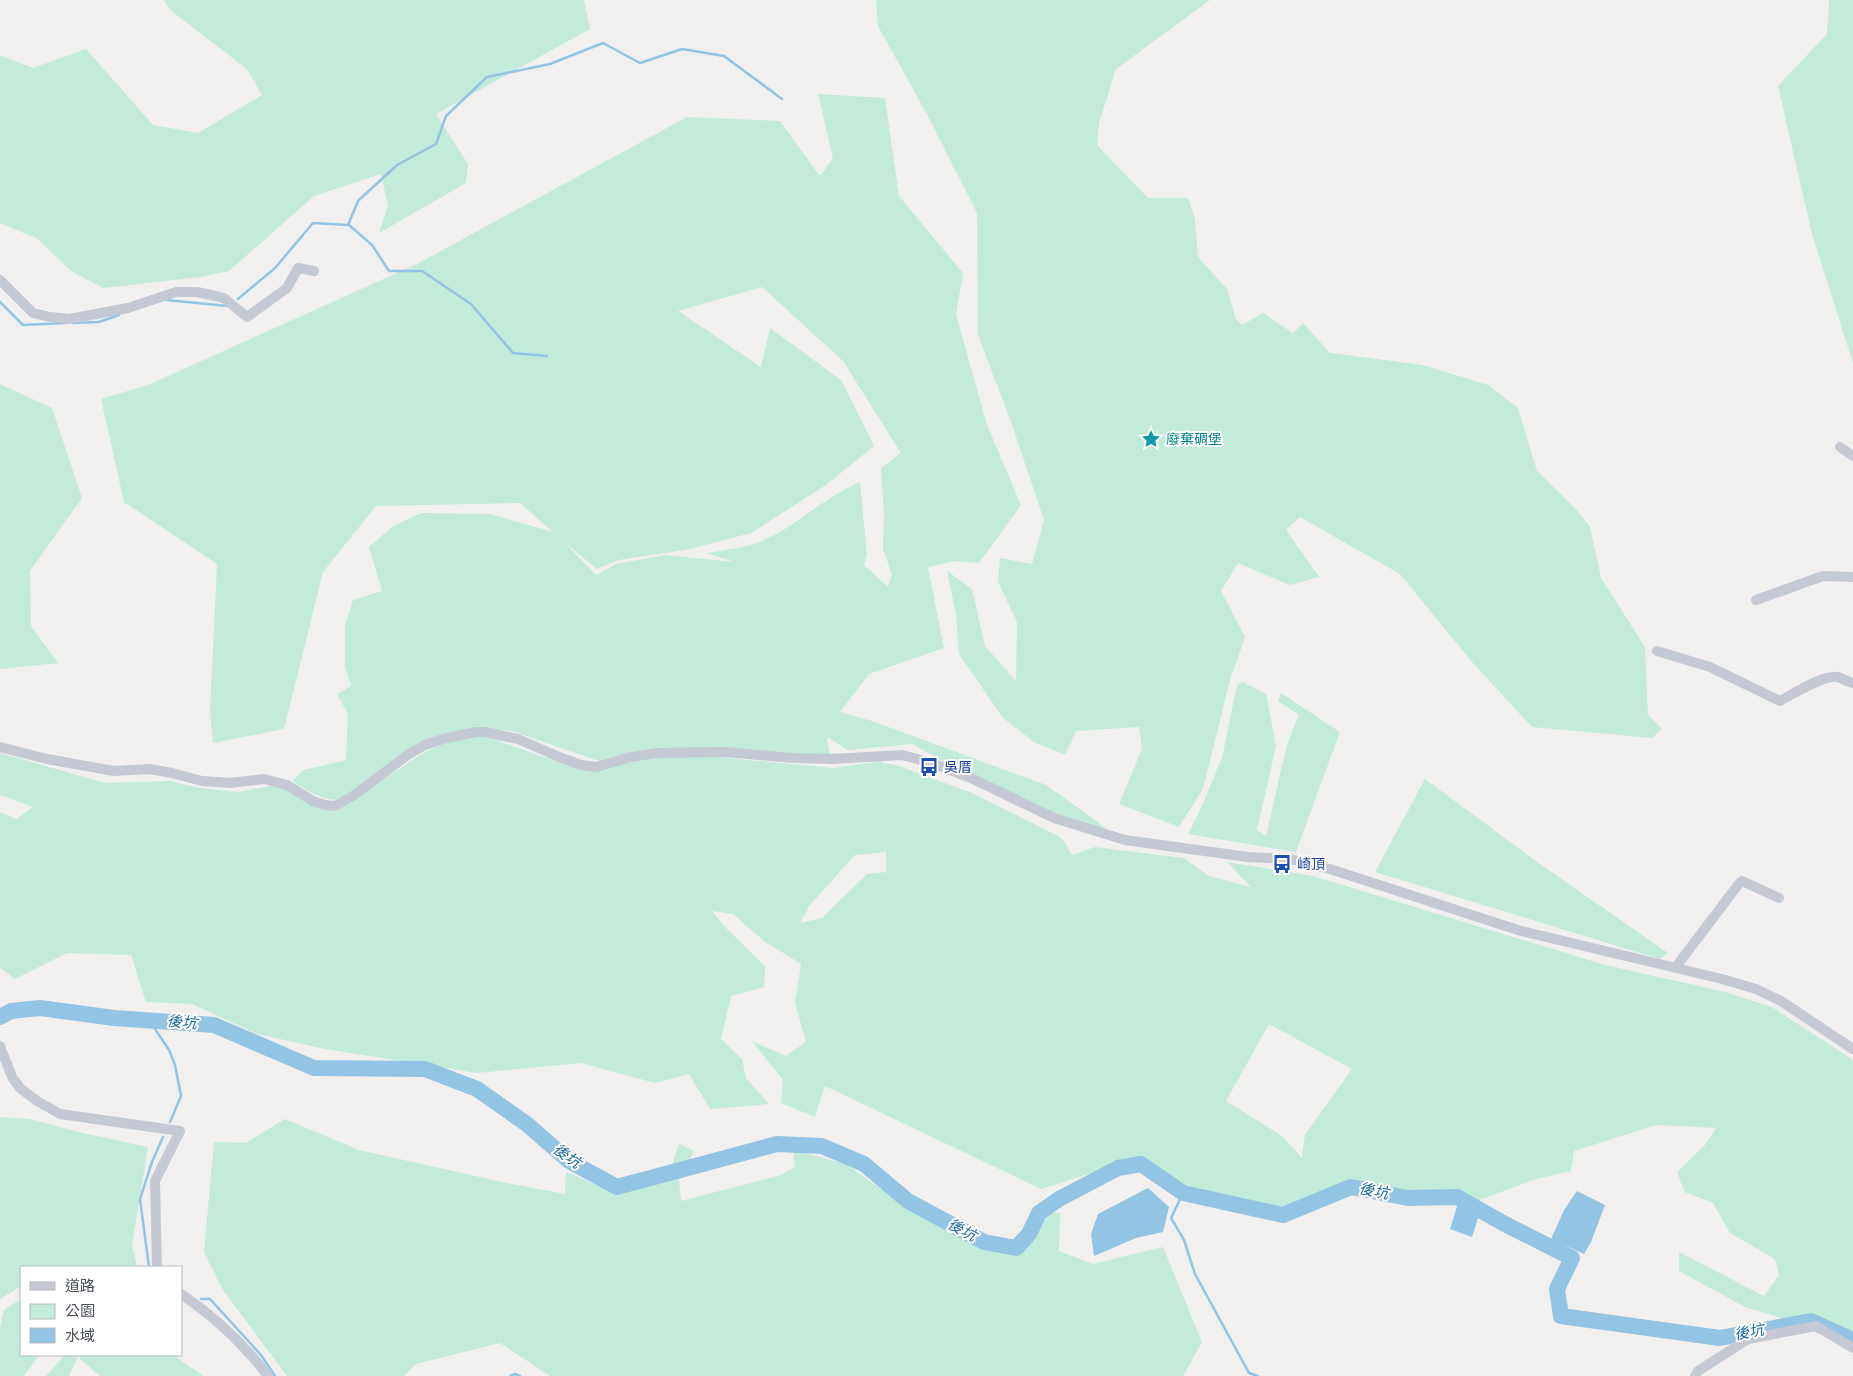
<svg xmlns="http://www.w3.org/2000/svg" width="1853" height="1376" viewBox="0 0 1853 1376" font-family="Karla,'Noto Sans TC',sans-serif">
	<rect width="100%" height="100%" fill="#f1f0ef"/>
	<!-- green -->
	<path fill="#c2ebd9" fill-rule="evenodd" d="M164 0H584L590 29 436 114 468 164 466 183 379 233 388 206 381 174 314 196 229 271 201 277 103 288 71 271 38 239 0 223V55L33 68 86 49 153 125 198 133 262 95 248 70 169 9Z
		M876 0H1210L1116 69 1099 123 1097 145 1148 198H1188L1195 219 1198 257 1227 289 1236 319 1242 325 1263 313 1293 333 1303 323 1330 353 1423 365 1488 385 1518 408 1537 471 1576 509 1590 527 1601 578 1645 647 1648 715 1662 729 1652 738 1532 727 1472 662 1400 574 1300 517 1286 530 1319 577 1290 585 1238 563 1221 591 1245 637 1230 680 1203 789 1179 827 1119 804 1142 749 1139 727 1076 731 1065 755 1034 742 1003 718 959 654 956 614 947 571 972 589 985 646 1016 681 1017 622 998 582 1000 558 1032 564 1044 520 1010 419 978 335 977 213 929 118 878 26Z
		M1829 0H1853V363L1812 234 1778 86 1827 34Z
		M818 94 885 98 899 196 963 273 956 314 987 425 1021 505 979 563 955 561 928 567 944 648 869 674 840 712 872 721 1046 785 1106 828 1075 824 966 774 912 744 848 750 827 737 830 757 732 750 621 758 599 761 512 731 489 729 454 731 429 742 338 800C320 800 307 790 292 781L304 770 346 760 348 714 337 694 351 686 345 667V625L353 600 382 591 369 547 393 526 421 513 490 514 553 532 520 503 376 506 323 572 284 729 213 743 210 712 217 564 124 502 101 399 148 385 417 264 687 117 780 121 820 176 833 158ZM762 287 843 361 901 453 881 468 884 515 883 549 892 574 888 587 864 565 867 555 860 482C824 497 796 527 760 542 744 548 724 550 707 553L734 562 665 555 616 564 596 575 563 541 597 569 619 560 690 549 751 533 826 485 874 446 841 380 770 328 761 367 678 311Z
		M0 384 52 408 82 498 30 571 31 626 58 663 0 669Z
		M1243 682 1266 694 1276 746 1257 830 1266 836 1287 744 1299 715 1278 701 1281 693 1340 732 1296 852 1188 834 1197 817 1222 758 1237 685Z
		M482 735 561 763H627L657 758 705 756 834 768 881 761 882 763 896 765 972 793 1062 838 1072 855 1095 847 1184 858 1209 876 1251 887 1227 862 1313 876 1605 965 1725 992 1772 1007 1853 1060V1344L1839 1335 1745 1307 1679 1271V1252L1764 1296 1779 1275 1775 1259 1730 1233 1713 1203 1685 1192 1677 1172 1705 1145 1716 1128 1656 1125 1574 1151 1571 1171 1536 1179 1477 1201 1323 1194 1295 1213C1237 1203 1179 1197 1129 1161L1041 1189 825 1086 815 1117 781 1103 783 1080 752 1041 786 1056 806 1042 795 1003 801 964 764 941 733 914 712 911 727 929 765 966 764 987 731 996 721 1039 742 1059 746 1078 769 1104 710 1109 689 1074 655 1083 581 1063 477 1073 325 1049 257 1034 192 1004 146 1002 131 955 67 953 15 979 0 968V812L16 819 33 807 0 795V753L105 783 170 781 200 788 239 792 279 784 322 809 337 811 423 753 447 742ZM886 852V872L867 874 822 918 800 923 809 906 855 855ZM1269 1024 1352 1069 1305 1135 1302 1158 1282 1136 1226 1101Z
		M1425 779 1537 862 1668 953 1660 959 1375 872Z
		M0 1117 29 1119 83 1133 148 1147 132 1245 137 1267H21V1286L0 1299Z
		M285 1119 359 1150 502 1182 565 1194 566 1172 620 1195 654 1184 672 1166 679 1144 694 1151 679 1181 681 1201 781 1175 795 1167 793 1150 846 1164 921 1217 999 1250 1035 1241 1043 1213H1060L1059 1251 1093 1264 1163 1247 1202 1342 1183 1376H550L500 1343 416 1364 404 1376H287L223 1290 204 1252 214 1142 246 1143Z
		M21 1299V1355H39L24 1376H0V1327L4 1310Z
		M65 1355H173L203 1376H100L78 1357 69 1376H46Z"/>
	<!-- water -->
	<path fill="#94c4e3" d="M1148 1188 1169 1207 1163 1232 1136 1238 1094 1256 1091 1234 1098 1214Z
		M1577 1191 1605 1205 1591 1242 1584 1254 1551 1239 1564 1210Z
		M1459 1200 1480 1212 1472 1237 1450 1229Z"/>
	<g fill="none" stroke-linecap="round" stroke-linejoin="round">
		<!-- stream -->
		<path stroke="#94c4e3" stroke-width="2.5" d="M349 225 372 245 389 271H422L471 304 513 353 547 356
			M238 299 275 268 313 223 348 225 358 201 397 165 436 144 446 116 487 77 550 64 603 43 640 63 682 49 724 56 782 99
			M166 300 228 306
			M0 302 23 325 65 323
			M73 323 99 322 119 315
			M149 1020 169 1050 175 1065 181 1096 170 1122
			M1183 1193 1171 1218 1184 1240 1195 1274 1249 1373 1258 1376
			M149 1267 140 1199 152 1162 163 1137
			M201 1299H210L261 1355 275 1376
			M510 1376 515 1374 520 1376"/>
		<!-- river -->
		<path stroke="#94c4e3" stroke-width="16" d="M0 1017 11 1011 40 1008 114 1018 214 1025 314 1068 425 1069 477 1089 528 1125 569 1161 617 1187 777 1144 822 1146 864 1164 908 1201 984 1242 1016 1248 1029 1234 1039 1213 1059 1199 1118 1168 1141 1164 1183 1193 1283 1215 1351 1187 1408 1198 1457 1197 1503 1223 1572 1258 1557 1289 1561 1316 1720 1338 1811 1321 1853 1340"/>
		<!-- minor -->
		<path stroke="#c4c9d3" stroke-width="10" d="M0 280 33 313 50 317 69 319 128 308 176 292H197L224 298 247 317 287 288 298 268 314 271
			M1840 447 1853 456
			M1756 600 1823 576 1853 577
			M1657 651 1710 667 1780 701C1793 694 1824 674 1838 677 1843 679 1848 682 1853 683
			M0 747 47 759 114 771 149 769 172 773 202 781 230 783 264 779 287 785 313 801 325 805 335 806 353 796 409 754 425 745 446 738 477 732H485L518 739 559 757 581 765 596 767 631 757 657 753 725 752 792 758 832 759 902 755 929 762 971 778 1054 818 1125 840 1248 857 1290 859 1330 869 1521 931 1722 979 1756 989 1781 1001 1853 1049
			M1675 968 1738 885 1742 881 1779 898
			M0 1046 12 1077 20 1088 37 1101 60 1114 180 1131 155 1181 157 1267
			M181 1294C215 1317 243 1343 268 1376
			M1695 1376 1698 1371 1748 1339 1816 1326 1853 1348"/>
	</g>
	<!-- icons -->
	<defs>
		<g id="sight-bare" transform="scale(1.5)"><path d="M0-6L1.8-2.2L6-1.7L2.9 1.2L3.7 5.4L0 3.3L-3.7 5.4L-2.9 1.2L-6-1.7L-1.8-2.2Z" fill="#0f9aa8" stroke="#fff" stroke-width="2.5" paint-order="stroke"/></g>
		<g id="bus-bare" transform="scale(1.5)"><path d="M-5-6H5V4H4V6H2V4H-2V6H-4V4H-5ZM-3.5-4V0h7V-4ZM-3.5 1.2v1.5H-2V1.2ZM2 1.2v1.5H3.5V1.2Z" fill="#1a4fb4" stroke="#fff" stroke-width="2.5" paint-order="stroke"/></g>
	</defs>
	<g fill-rule="evenodd">
		<use href="#sight-bare" x="1151" y="439"/>
		<use href="#bus-bare" x="929" y="767"/>
		<use href="#bus-bare" x="1282" y="864"/>
	</g>
	<g text-anchor="middle" stroke-width="4" stroke-linejoin="round" paint-order="stroke">
		<!-- culture labels -->
		<g font-size="14" fill="#0d838f" stroke="#fff" text-anchor="start">
			<text x="1166" y="444">廢棄碉堡</text>
		</g>
		<!-- transit labels -->
		<g font-size="14" fill="#164399" stroke="#fff" text-anchor="start">
			<text x="944" y="772">吳厝</text>
			<text x="1297" y="869">崎頂</text>
		</g>
		<!-- water labels -->
		<g font-size="15" font-style="italic" fill="#1b699c" stroke="#fff">
			<text transform="translate(182 1022) rotate(6)" y="5">後坑</text>
			<text transform="translate(567 1156) rotate(36)" y="5">後坑</text>
			<text transform="translate(1374 1191) rotate(11)" y="5">後坑</text>
			<text transform="translate(962 1230) rotate(28)" y="5">後坑</text>
			<text transform="translate(1749 1332) rotate(-11)" y="5">後坑</text>
		</g>
	</g>
	<!-- legend -->
	<rect x="20" y="1266" width="162" height="90" fill="#ffffff" stroke="#b6b9bd"/>
	<rect x="30" y="1282" width="25" height="8" fill="#c4c9d3" stroke="#b6b9bd"/>
	<text x="65" y="1291" font-size="15" fill="#494f5b">道路</text>
	<rect x="30" y="1304" width="25" height="15" fill="#c2ebd9" stroke="#b6b9bd"/>
	<text x="65" y="1316" font-size="15" fill="#494f5b">公園</text>
	<rect x="30" y="1328" width="25" height="15" fill="#94c4e3" stroke="#b6b9bd"/>
	<text x="65" y="1341" font-size="15" fill="#494f5b">水域</text>
</svg>
